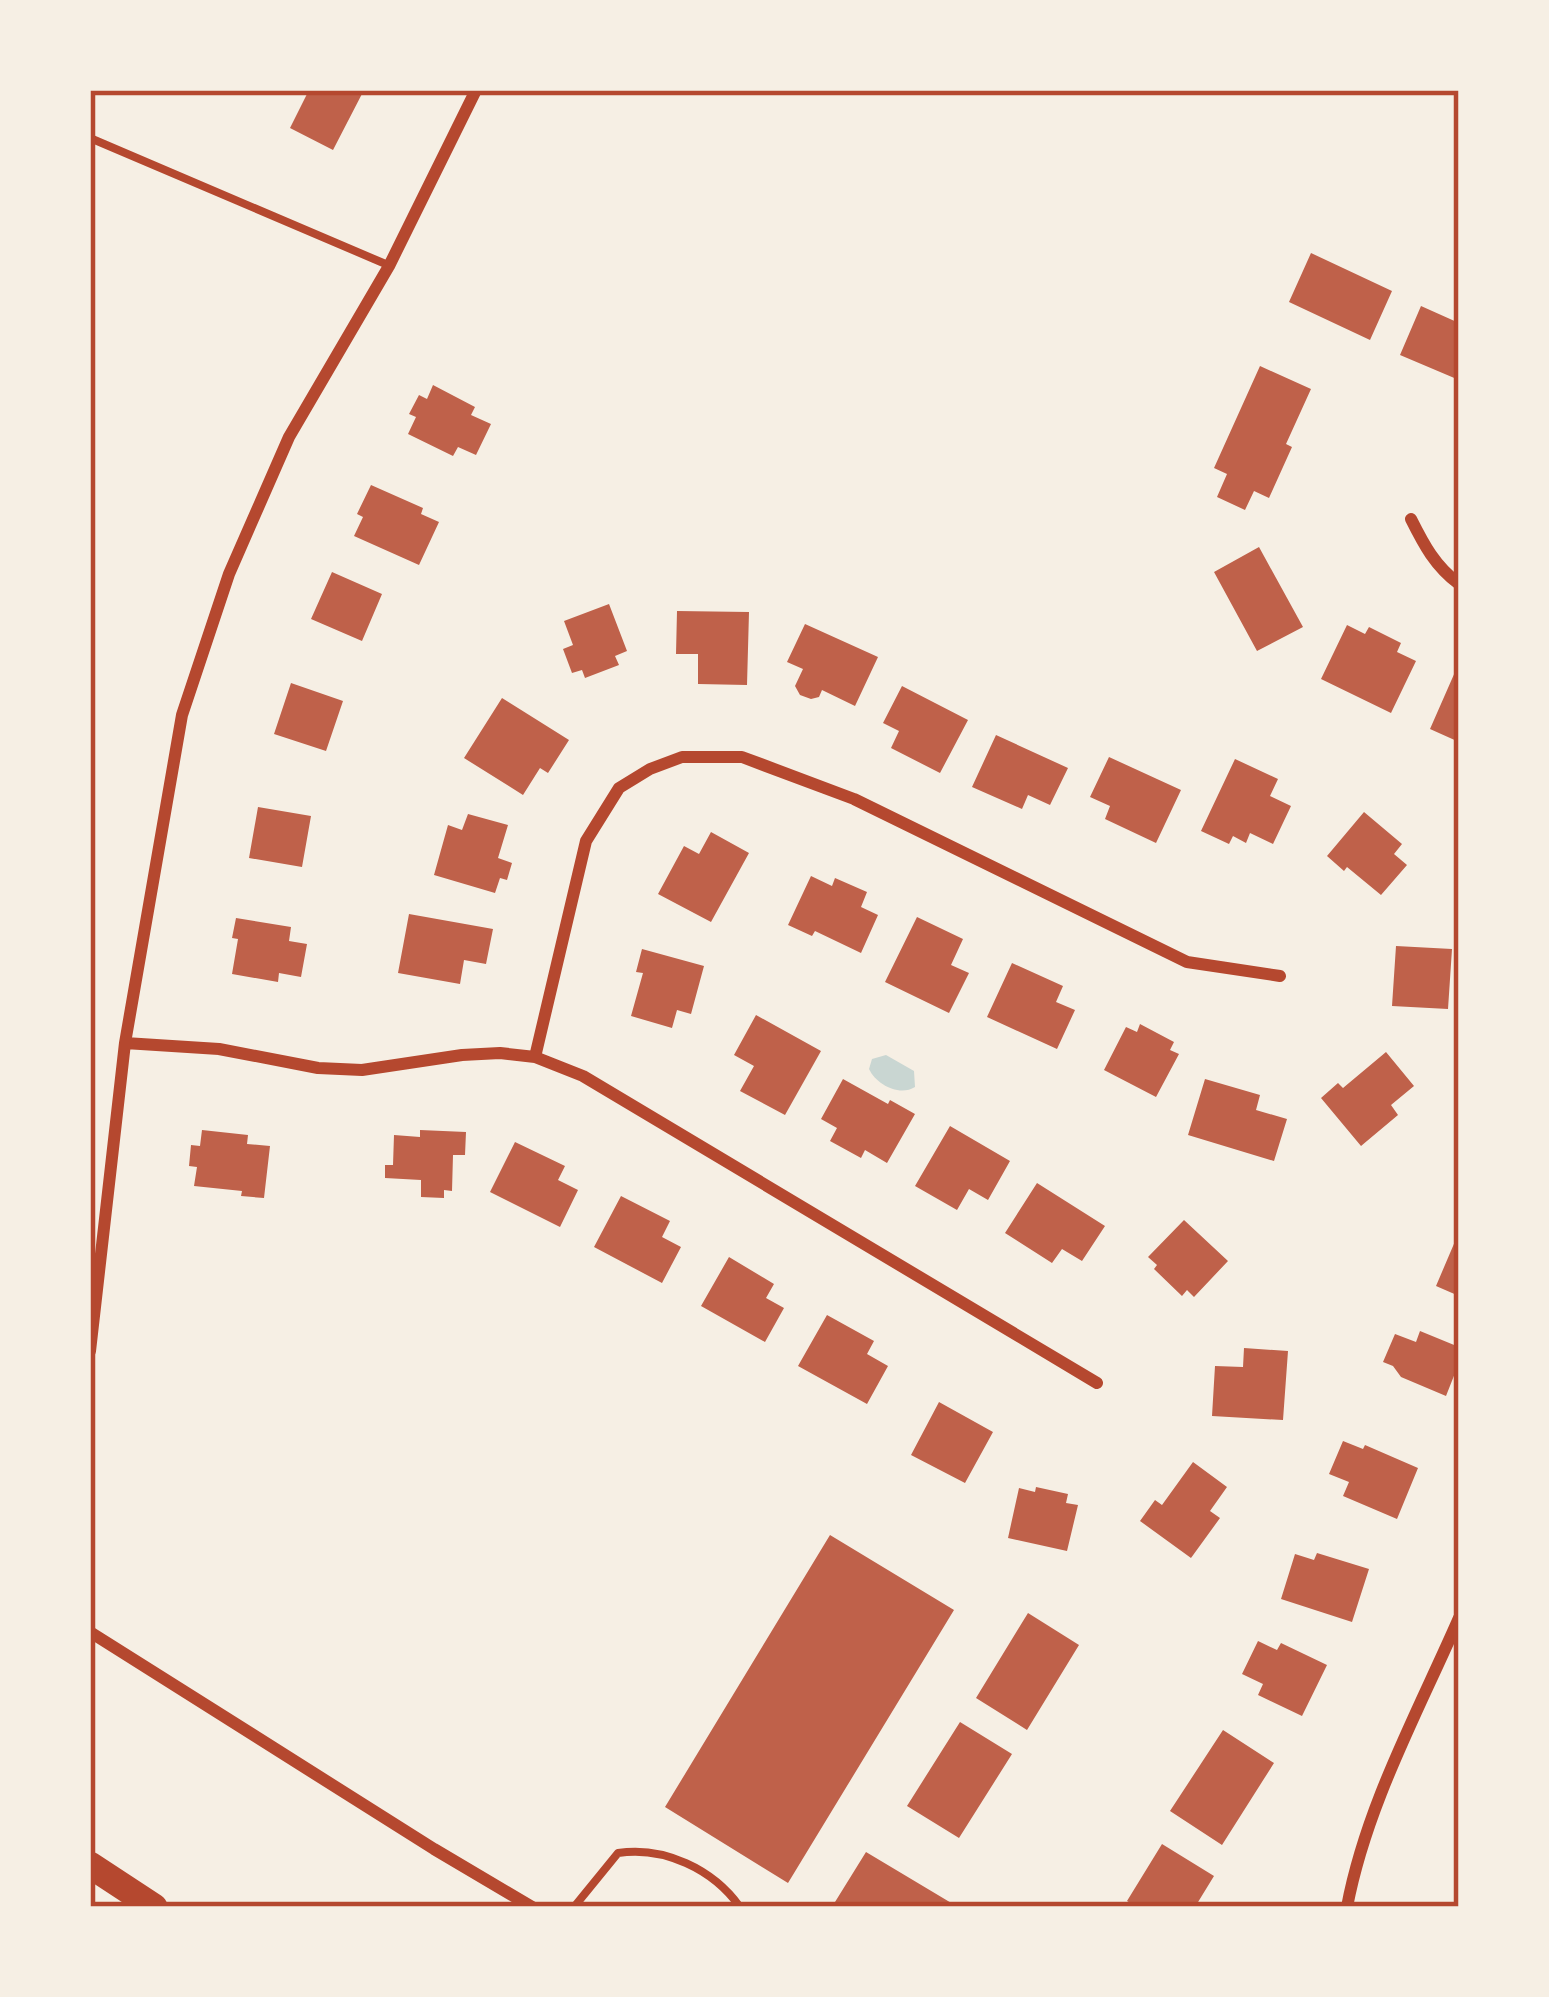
<svg xmlns="http://www.w3.org/2000/svg" width="1549" height="1997" viewBox="0 0 1549 1997" font-family="'IBM Plex Serif',serif">
	<rect width="100%" height="100%" fill="#f6efe4"/>
	<!-- water -->
	<path fill="#c9d6d2" d="M886 1055 914 1071 915 1087C899 1097 876 1084 869 1069L872 1059Z"/>
	<!-- building -->
	<path fill="#bf614a" d="M309 90H364L333 150 290 128Z
		M1311 253 1392 291 1370 340 1289 302Z
		M1421 306 1459 323V380L1400 355Z
		M1260 366 1311 389 1286 444 1292 447 1269 498 1254 491 1245 510 1217 497 1227 474 1214 468Z
		M433 385 475 407 471 415 491 424 476 455 458 447 453 456 408 434 416 417 409 414 419 395 427 399Z
		M371 485 423 508 421 514 439 522 419 565 354 536 363 517 357 514Z
		M1259 547 1303 627 1257 651 1214 572Z
		M332 572 382 594 362 641 311 619Z
		M609 604 627 651 615 656 619 665 585 678 582 670 572 673 563 649 573 645 564 621Z
		M677 611 749 612 747 685 698 684V654H676Z
		M805 624 878 657 855 706 822 690 819 697 811 699 800 695 795 686 803 669 787 662Z
		M1347 625 1365 634 1369 627 1401 643 1397 652 1416 661 1391 713 1321 679Z
		M1455 672 1459 674V742L1430 729Z
		M291 683 343 701 326 751 274 734Z
		M902 686 968 720 940 773 891 748 899 731 883 723Z
		M502 698 569 740 548 773 540 768 523 795 464 758Z
		M996 735 1068 768 1050 805 1028 795 1022 809 972 787Z
		M1109 757 1181 790 1156 843 1105 819 1110 806 1090 797Z
		M1235 759 1278 779 1270 796 1291 806 1273 844 1250 833 1246 843 1233 836 1229 844 1201 831Z
		M258 807 311 816 302 867 249 858Z
		M1364 812 1402 844 1394 854 1407 865 1381 895 1347 867 1344 871 1327 856Z
		M468 814 508 825 498 858 512 863 507 880 500 878 495 893 434 875 448 825 462 830Z
		M711 832 749 853 711 922 658 894 684 846 699 854Z
		M811 876 832 886 835 878 867 892 861 907 878 915 861 953 815 931 812 936 788 925Z
		M409 914 493 929 486 964 464 960 460 984 398 973Z
		M917 917 963 939 951 965 969 973 949 1013 885 982Z
		M236 918 291 927 289 941 307 944 301 977 279 973 278 982 232 974 238 939 232 938Z
		M1396 946 1452 949 1448 1009 1392 1006Z
		M642 949 704 966 691 1014 677 1010 672 1028 631 1016 643 973 636 972Z
		M1012 963 1063 986 1056 1002 1075 1010 1057 1049 987 1017Z
		M756 1015 821 1051 785 1115 740 1091 754 1066 734 1055Z
		M1140 1024 1174 1042 1170 1050 1179 1054 1156 1097 1104 1070 1126 1027 1137 1032Z
		M1386 1052 1414 1086 1391 1105 1398 1115 1361 1146 1321 1098 1338 1083 1343 1088Z
		M843 1079 888 1104 890 1100 915 1114 887 1163 865 1150 861 1158 830 1141 837 1128 821 1119Z
		M1205 1079 1260 1095 1256 1110 1287 1119 1274 1161 1188 1135Z
		M950 1126 1010 1161 988 1200 969 1189 957 1210 915 1186Z
		M202 1130 248 1135 247 1144 270 1146 264 1198 241 1196 242 1191 194 1186 197 1167 189 1166 191 1145 200 1146Z
		M420 1130 466 1132 465 1155H453L452 1191 444 1190V1198L421 1197V1180L385 1178V1165H393L394 1135 420 1137Z
		M515 1142 565 1166 558 1180 578 1190 560 1227 490 1192Z
		M1037 1183 1105 1226 1082 1261 1062 1249 1052 1263 1005 1233Z
		M621 1196 670 1221 662 1237 681 1247 662 1283 594 1247Z
		M1184 1220 1228 1261 1194 1297 1187 1290 1182 1296 1154 1269 1157 1265 1148 1257Z
		M1459 1232V1296L1436 1286Z
		M729 1257 774 1284 766 1298 784 1308 765 1342 701 1306Z
		M827 1315 874 1341 867 1354 888 1366 867 1404 798 1366Z
		M1420 1331 1459 1347V1363L1446 1396 1401 1377 1393 1366 1383 1362 1395 1334 1416 1342Z
		M1244 1348 1288 1351 1283 1420 1212 1416 1215 1366 1243 1367Z
		M939 1402 993 1432 965 1483 911 1455Z
		M1343 1441 1363 1449 1365 1445 1418 1468 1397 1519 1343 1496 1349 1482 1329 1474Z
		M1193 1462 1227 1487 1210 1511 1220 1518 1191 1558 1140 1521 1155 1500 1162 1505Z
		M1036 1487 1068 1494 1066 1503 1078 1505 1067 1551 1008 1538 1019 1488 1035 1492Z
		M830 1535 954 1610 788 1883 665 1807Z
		M1317 1553 1369 1569 1352 1622 1281 1599 1295 1554 1314 1560Z
		M1028 1613 1079 1645 1027 1730 976 1698Z
		M1258 1641 1277 1650 1281 1643 1327 1665 1302 1716 1258 1695 1263 1684 1242 1674Z
		M960 1722 1012 1754 959 1838 907 1806Z
		M1223 1730 1274 1763 1222 1845 1170 1811Z
		M1162 1844 1214 1876 1195 1907H1137L1127 1901Z
		M866 1852 958 1907H844L835 1902Z"/>
	<g fill="none" stroke-linecap="round" stroke-linejoin="round">
		<!-- service -->
		<path stroke="#b5482f" stroke-width="8" d="M90 138 388 265
			M574 1907 618 1853C664 1846 713 1869 740 1907"/>
		<!-- minor -->
		<path stroke="#b5482f" stroke-width="12" d="M1411 519C1424 545 1435 566 1459 584
			M125 1043 219 1049 318 1068 362 1070 462 1055 500 1053 535 1057 583 1076 1097 1383
			M535 1057 586 841 619 788 650 769 682 757H742L854 799 1187 962 1280 976
			M90 1351 125 1043 182 715 229 574 289 437 389 266 476 90
			M90 1632 434 1849 532 1907
			M1347 1907C1366 1806 1418 1712 1459 1618"/>
		<!-- motorway -->
		<path stroke="#b5482f" stroke-width="27" d="M90 1865 154 1907"/>
	</g>
	<!-- border -->
	<rect width="1549" height="1997" fill="none" stroke="#f6efe4" stroke-width="186"/>
	<rect x="93" y="93" width="1363" height="1811" fill="none" stroke="#b5482f" stroke-width="4.5"/>
</svg>
